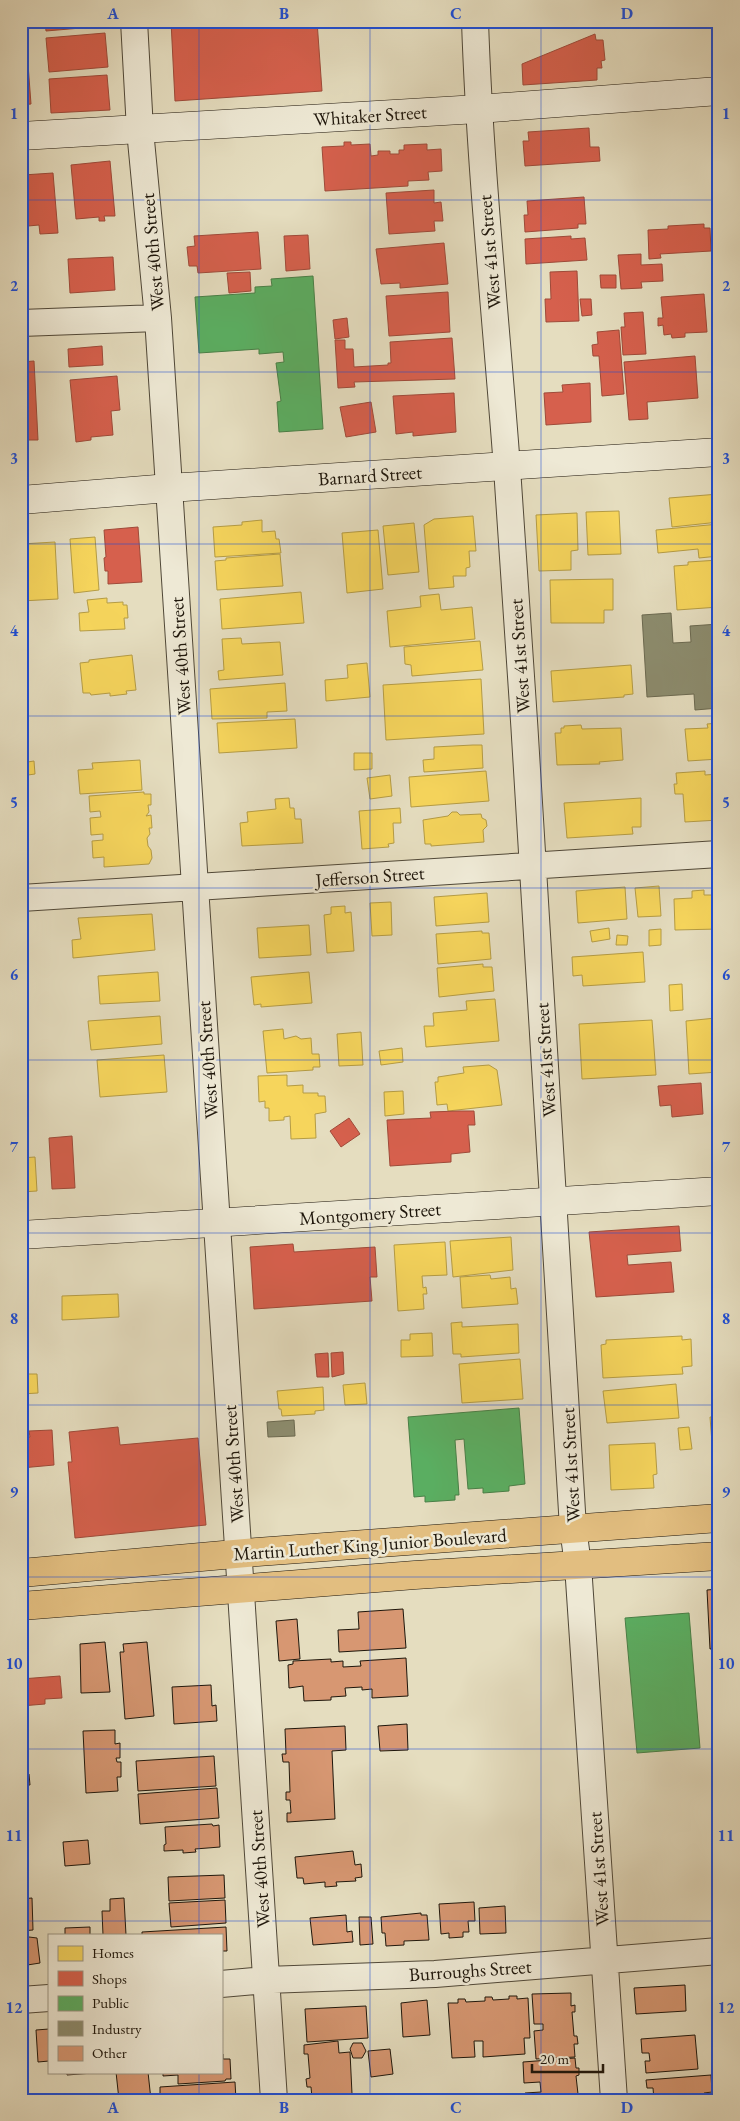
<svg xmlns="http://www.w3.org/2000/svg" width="740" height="2121" viewBox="0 0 740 2121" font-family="'EB Garamond',serif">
	<rect width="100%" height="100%" fill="#e5ddbf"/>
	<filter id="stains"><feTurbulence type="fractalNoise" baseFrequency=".004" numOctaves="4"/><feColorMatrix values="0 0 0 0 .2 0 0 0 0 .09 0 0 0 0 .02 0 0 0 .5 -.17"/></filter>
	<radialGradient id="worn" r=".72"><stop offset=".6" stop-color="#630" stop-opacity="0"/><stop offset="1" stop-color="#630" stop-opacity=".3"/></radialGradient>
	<!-- homes -->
	<path fill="#f6d55c" stroke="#b59c44" d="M517 21H565L518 23Z
		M719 494V522L672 527 669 498Z
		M619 511 621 554 588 555 586 512Z
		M577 513 578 550 571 551V570L539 571 536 515Z
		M473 516 476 551H469L470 567 466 568V576H453L454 587 429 589 424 525 434 519Z
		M262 520V532L275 531 276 539H279L281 553 215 557 213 527 242 525V522Z
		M414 523 419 572 388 575 383 526Z
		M719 524V556L699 558 698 549 658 553 656 530Z
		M378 530 383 589 347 593 342 533Z
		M95 537 99 590 74 593 70 539Z
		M55 542 58 599 21 601V544Z
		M280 554 283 586 217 590 215 561 226 560V558Z
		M719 560V607L677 610 674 566 688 565V562Z
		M613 579V610H604V623H551L550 580Z
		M301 592 304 623 222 629 220 599Z
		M439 594 441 610 472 607 475 639 390 647 387 611 421 607 420 596Z
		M107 598V603L123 602V605H127L128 618H124L125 629 80 631 79 613 89 612 87 600Z
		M241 638 242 644 280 642 283 675 219 680 218 671 224 670 222 639Z
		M480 641 483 670 412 676 411 665 405 664 404 647Z
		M132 655 136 690 126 691 127 694 110 696V693L91 695 90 693H83L80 663 89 662V660Z
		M367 663 370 697 326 701 325 680 348 678 347 665Z
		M631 665 633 694 624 695V697L553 702 551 671Z
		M481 679 484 734 386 740 383 685Z
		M285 683 287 711 267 712V718L212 719 210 689Z
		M295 719 297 748 219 753 217 723Z
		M719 723V759L688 761 685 729 708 728 707 724Z
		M581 725 582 729 621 728 623 760 599 762 600 764 557 765 555 733H561V728H564V726Z
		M473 745H482L483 768 424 772 423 760 434 759V747Z
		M354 753H372V769L354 770Z
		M140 760 142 790 80 794 78 770 93 769 92 763Z
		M34 761 35 774 21 776V763Z
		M486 771 489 801 411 807 409 777Z
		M705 771V775L719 774V820L685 822 683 794H675L674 784H677L676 773Z
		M390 775 392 796 370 799 367 778Z
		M144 792V794H151V805H148L149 812 146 816 151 815 152 828H149L150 834 147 838 148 846 151 850 152 858 149 864 104 867V857L93 858 92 841 103 840V834L91 835 90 818 101 817 100 811 90 812 89 796Z
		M289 798 290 808H294L295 819H301L303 843 242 846 240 823 248 822 247 812 276 809 275 799Z
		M641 798V827H632L633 834 567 838 564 803Z
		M400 808 401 823H393L394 843 388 844 389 847 362 849 359 811Z
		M452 812H457L460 815 481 814 482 818 486 820 487 826 483 830 484 842 431 846V844H425L423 820 448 816Z
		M659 886 661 916 638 917 635 888Z
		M625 887 627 919 578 923 576 891Z
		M704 890V895H719V929L675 930 674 899 692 898V891Z
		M487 893 489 922 436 926 434 897Z
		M391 902 392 935 372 936 370 903Z
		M345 906V913L351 912 354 951 327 953 324 915 331 914V907Z
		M152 914 155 950 73 958 72 940 81 939 78 918Z
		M309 925 311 955 259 958 257 928Z
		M609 928 610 939 592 942 590 931Z
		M661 929V945L649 946V930Z
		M482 931V933H489L491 959 438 964 436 934Z
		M617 935 628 936 627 945H616Z
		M717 949H719V977L715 978 714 965H718Z
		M643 952 645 982 583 986 582 975 573 976 572 957Z
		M483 964V967H492L494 991 439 997 437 968Z
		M158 972 160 1001 100 1004 98 976Z
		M309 972 312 1003 261 1007V1004L254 1005 251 977Z
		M682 984 683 1010 670 1011 669 985Z
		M495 999 499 1041 426 1047 424 1026H434L433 1013 467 1010 466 1001Z
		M160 1016 162 1044 91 1050 88 1021Z
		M716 1018H719V1072L689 1074 686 1021Z
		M652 1020 656 1075 582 1079 579 1024Z
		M21 1026H23L25 1040 21 1041Z
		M283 1029 284 1039 296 1036 301 1039 311 1038 312 1054H319L320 1067H313V1070L267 1073 263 1031Z
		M361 1032 363 1065 339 1066 337 1034Z
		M402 1048 403 1062 381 1065 379 1051Z
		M164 1055 167 1092 100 1097 97 1060Z
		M489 1065 497 1070 502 1105 448 1111 447 1104 437 1105 435 1082H438V1077L464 1073 463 1067Z
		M287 1075V1086L303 1085V1093H318V1096H325L326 1112 315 1114 316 1138 291 1139 290 1116 284 1117V1120L269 1121V1108H265V1101L259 1102 258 1076Z
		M403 1091 404 1114 385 1116 384 1092Z
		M35 1157 37 1191 21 1192V1158Z
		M511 1237 513 1270 453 1277 450 1241Z
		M445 1242 447 1275 422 1276 423 1288 426 1287 427 1294H423L424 1309 398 1311 394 1245Z
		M490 1275 491 1279 510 1277 511 1289 516 1288 518 1304 462 1308 460 1277Z
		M118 1294 119 1317 62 1320V1296Z
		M462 1322V1327L518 1324 519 1353 461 1357V1354H453L451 1323Z
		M432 1333 433 1356 401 1357V1340H410V1334Z
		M682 1336V1340L691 1339 692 1366 682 1367 683 1374 603 1378 601 1345 606 1344V1340Z
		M520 1359 523 1399 462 1403 459 1364Z
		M21 1374H37L38 1393 21 1394Z
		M365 1383 367 1404 345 1405 343 1385Z
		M676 1384 679 1418 607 1423 603 1391Z
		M323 1387 324 1410 315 1411V1414L282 1416 281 1409H279L277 1391Z
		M710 1417H719V1443H712Z
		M689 1427 692 1449 680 1450 678 1428Z
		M655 1443 657 1474 653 1475 654 1488 611 1490 609 1445Z"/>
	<!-- shops -->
	<path fill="#d6604d" stroke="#9f4a39" d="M45 21H103L104 26 46 31Z
		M171 21H317L322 91 175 101Z
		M105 33 108 67 49 72 46 38Z
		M595 34 596 40H603L605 60 601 61 602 68H597V80L523 85 522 64Z
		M27 51 31 104 21 105V52Z
		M107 75 110 110 51 113 49 79Z
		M589 128 590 147H599L600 161 525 166 523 141H529L528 132Z
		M344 142H351V145L370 144 371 156 378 155V151H390V154H399V150H404V145L427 144V150L441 149 442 171 428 172 429 180 408 181V186L325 191 322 147 344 146Z
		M110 161 115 216H104L105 221H99V217L76 219 71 165Z
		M53 173 58 233 40 234 39 225 28 226 23 175Z
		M21 175 26 232H21Z
		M434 190V203L441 202 443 221H434L435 231 389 234 386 193Z
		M584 197 586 224H578V228L525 232 524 215H528L527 201Z
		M704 224V228H710L711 251 660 254 661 258 649 259 648 230 668 229V226Z
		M258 232 261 269 198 273 197 266H189L187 247 195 246 194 236Z
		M308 235 310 269 286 271 284 236Z
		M571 236V239L585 238 587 260 526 264 525 239Z
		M444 243 448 284 400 288V283L381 284 376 249Z
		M641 254V265L662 264 663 281 641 282 642 288 621 289 618 255Z
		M113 257 115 290 70 293 68 259Z
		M577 271 579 321 546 322 545 299H551L550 272Z
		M250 272 251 291 229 293 227 273Z
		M600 275H616V288H601Z
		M448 292 450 332 389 336 386 296Z
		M704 294 707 332 685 333V337L672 338 671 334 664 335 663 325 658 326V318H663L661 297Z
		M580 299H591L592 315 582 316Z
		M643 312 646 354 623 355 621 327H625L624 313Z
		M347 318 349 337 335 339 333 320Z
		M619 330 624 394 602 396 599 356H593L592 345 598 344 597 332Z
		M452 338 455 379 354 382 355 387 338 388 335 340H345V349H353L354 367 388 365V363H391L390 342Z
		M102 346 103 365 69 367 68 349Z
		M695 356 698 398 647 402 648 419 629 420 624 362Z
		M34 361 38 440H21V362Z
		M117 376 120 410 111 411 113 435 91 437V440L76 442 70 380Z
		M590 383 591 422 546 425 544 393 563 392 562 385Z
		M454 393 456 432 413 436V432L396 434 393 396Z
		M371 402 376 432 346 437 340 407Z
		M138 527 142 582 108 584V571H105L104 558 106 557 104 530Z
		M701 1083 703 1114 672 1117 671 1105 660 1106 658 1086Z
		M459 1111H474L475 1125H468L470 1152 451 1154V1162L390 1166 387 1120 431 1118 430 1112Z
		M349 1118 360 1134 341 1147 330 1131Z
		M72 1136 75 1188 52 1189 49 1138Z
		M679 1226 681 1251 627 1255 628 1265 671 1262 674 1292 596 1297 589 1232Z
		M293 1244 294 1252 375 1247 377 1277H370L372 1301 254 1309 250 1247Z
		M343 1352 344 1374 332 1377 331 1353Z
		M328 1353 329 1377H317L315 1354Z
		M118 1427 120 1445 198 1438 206 1525 75 1538 68 1462H72L69 1432Z
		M52 1430 54 1465 21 1468V1437H30L29 1431Z
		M60 1676 62 1698 45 1699V1704L21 1706V1679Z"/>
	<!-- public -->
	<path fill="#5aae61" stroke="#488047" d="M313 276 323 429 279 432 277 402 281 401 276 363 284 362 283 352 259 354V349L199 353 195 297 255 293V287L272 286 271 279Z
		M519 1408 525 1484 509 1486V1491L483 1493V1488L468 1489 464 1439 455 1440 459 1495H455V1500L425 1502V1496L414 1497 408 1417Z
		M689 1613 700 1748 637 1753 625 1618Z"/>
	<!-- industry -->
	<path fill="#8c8c6e" stroke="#6b6950" d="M671 613 673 643 691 642 690 626 719 624V708L695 710 694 694 647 697 642 615Z
		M294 1420 295 1436 268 1437 267 1422Z"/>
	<!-- building -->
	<path fill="#d79772" stroke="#1e160b" d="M719 1589V1648L710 1649 707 1590Z
		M403 1609 406 1648 339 1652 338 1630 359 1629 358 1612Z
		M297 1619 300 1659 279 1661 276 1621Z
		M105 1642 110 1692 81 1693 80 1644Z
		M147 1642 154 1716 125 1719 120 1652H124L123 1644Z
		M406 1658 408 1696 372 1698V1689L362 1690V1687L345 1688 346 1696 331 1697V1700L304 1701 303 1686 289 1688 288 1665 293 1664V1661L331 1659V1662L343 1661V1667L361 1666 360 1661Z
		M211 1685 212 1706 216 1705 217 1721 174 1724 172 1687Z
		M407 1724 408 1750 380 1751 378 1726Z
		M345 1726 346 1750 332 1751 335 1819 287 1822V1813H291L290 1800H286V1792H290L289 1762H283L282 1754H286L285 1729Z
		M115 1730V1744L120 1743V1758H116L117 1762H121V1777H117L118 1791 86 1793 83 1731Z
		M24 1753 26 1774H29L30 1785H21V1754Z
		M214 1756 216 1786 138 1791 136 1761Z
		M217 1788 219 1818 140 1824 138 1794Z
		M212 1824 213 1826 219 1825 220 1847 195 1849 196 1852 183 1853V1850L164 1851V1845L166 1844 165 1827Z
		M88 1840 90 1864 65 1866 63 1842Z
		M21 1847H24L25 1862 21 1863Z
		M353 1851 355 1865 361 1864 362 1877 355 1878 356 1881 336 1882 337 1886 325 1887V1882L304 1884 303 1878H297L295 1857Z
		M224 1875 225 1898 169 1901 168 1877Z
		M32 1898 33 1930 21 1931V1899Z
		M124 1898 126 1935H103L102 1911H110V1899Z
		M225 1900 226 1923 171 1927 169 1903Z
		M474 1902 475 1921H468L469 1932H463V1937L449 1938V1933L441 1934 439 1904Z
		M505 1906 506 1933 480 1934 479 1908Z
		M421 1913V1915H427L429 1940 404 1941V1945L386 1946 385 1933H382L381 1917Z
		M346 1915 347 1932 352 1931 353 1942 313 1945 310 1918Z
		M359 1917H371L373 1944 360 1945Z
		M90 1927V1935H65V1928Z
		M226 1927 227 1951H221V1935H142V1932Z
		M29 1937 37 1938 40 1963 21 1966V1938Z
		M685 1985 686 2011 636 2014 634 1988Z
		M571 1993V2006L575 2005V2012H572L574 2036H577L578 2044H574L575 2057 536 2059 534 2031 543 2030V2024H534L532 1994Z
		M509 1996H517V1999L528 1998 530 2038H524L525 2054 483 2057V2041H474L475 2057 452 2058 448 2003H458V1999H465L466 2002 485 2001V1997H492L493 2000 509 1999Z
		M427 2000 430 2035 403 2037 401 2003Z
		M366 2006 368 2038 307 2042 305 2009Z
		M49 2029V2061L38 2062 36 2030Z
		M695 2035 698 2069 646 2073 645 2061H650L649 2053H642L641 2039Z
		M338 2041 339 2053 350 2052 352 2094 342 2095 343 2100H308L312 2098 311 2087H307L306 2079 310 2078 308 2054H304V2045Z
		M353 2043H362L366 2051 362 2058H353L350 2049Z
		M390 2049 393 2074 371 2077 368 2051Z
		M221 2054H223V2059H230L231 2079H226L225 2081 178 2084V2075L163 2076V2072H221Z
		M575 2058 576 2068H579V2075L576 2076 578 2094H581V2100H525V2093L541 2092 540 2082 524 2083 523 2062Z
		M67 2072H93V2073L67 2075Z
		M116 2072H148L151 2100H119Z
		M711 2075 712 2092 704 2093 705 2100H654L653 2088H647L646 2080Z
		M235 2082 236 2100H160V2087Z
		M40 2095V2100H21V2096Z"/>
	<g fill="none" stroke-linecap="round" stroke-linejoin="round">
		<!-- street casing -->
		<g stroke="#504838" stroke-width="28">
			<path id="street" d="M134 21 140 130 158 318 274 2100
				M475 21C480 170 496 319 507 468 532 821 551 1174 573 1528L578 1565 614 2100
				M21 323 158 318
				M21 898 719 854
				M221 1984 266 1980 435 1974 719 1951
				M21 2000 49 1998"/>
		</g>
		<!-- secondary casing -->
		<g stroke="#1e160b" stroke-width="29">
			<path id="secondary" d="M21 136 478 109 719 91
				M21 500 169 488 719 452
				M21 1235 719 1191"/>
		</g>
		<!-- primary casing -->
		<g stroke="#1e160b" stroke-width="29">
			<path id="primary" d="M21 1573 257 1552 719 1518
				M21 1606 415 1575 719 1556"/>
		</g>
		<!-- street -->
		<use href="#street" stroke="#eee9d5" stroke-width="26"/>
		<!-- secondary -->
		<use href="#secondary" stroke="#eee9d5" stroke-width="28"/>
		<!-- primary -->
		<use href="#primary" stroke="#e2be80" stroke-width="28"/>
	</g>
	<!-- grid -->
	<path fill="none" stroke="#1d4ed8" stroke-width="1" stroke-opacity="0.55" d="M199 21V1935M370 21V2100M541 21V2100M21 200H719M21 372H719M21 544H719M21 716H719M21 888H719M21 1060H719M21 1233H719M21 1405H719M21 1577H719M21 1749H719M21 1921H719M199 2072V2100"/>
	<g text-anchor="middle" stroke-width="5" stroke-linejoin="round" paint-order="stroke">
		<!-- street labels -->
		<g font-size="19" fill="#1e160b" stroke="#eee9d5">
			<text transform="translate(370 115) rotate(-4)" y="7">Whitaker Street</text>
			<text transform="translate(152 252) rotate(-95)" y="7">West 40th Street</text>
			<text transform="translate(489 252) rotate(-95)" y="7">West 41st Street</text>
			<text transform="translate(370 475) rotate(-4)" y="7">Barnard Street</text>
			<text transform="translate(180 656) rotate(-94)" y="7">West 40th Street</text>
			<text transform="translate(519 656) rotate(-94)" y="7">West 41st Street</text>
			<text transform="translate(370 876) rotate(-4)" y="7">Jefferson Street</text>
			<text transform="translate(207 1060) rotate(-94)" y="7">West 40th Street</text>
			<text transform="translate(545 1060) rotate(-94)" y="7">West 41st Street</text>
			<text transform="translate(370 1213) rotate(-4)" y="7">Montgomery Street</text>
			<text transform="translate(233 1464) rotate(-94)" y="7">West 40th Street</text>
			<text transform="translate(570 1465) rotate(-93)" y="7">West 41st Street</text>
			<text transform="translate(370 1544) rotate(-4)" y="7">Martin Luther King Junior Boulevard</text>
			<text transform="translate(259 1869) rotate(-94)" y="7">West 40th Street</text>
			<text transform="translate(598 1869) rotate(-94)" y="7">West 41st Street</text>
			<text transform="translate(470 1970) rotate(-4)" y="7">Burroughs Street</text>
		</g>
	</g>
	<!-- margin -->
	<rect width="740" height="2121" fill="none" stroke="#e5ddbf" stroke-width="55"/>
	<!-- legend -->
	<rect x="48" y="1934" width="175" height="140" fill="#eee9d5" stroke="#9b9584"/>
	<rect x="58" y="1946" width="25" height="15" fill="#f6d55c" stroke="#9b9584"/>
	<text x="92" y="1958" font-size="15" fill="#1e160b">Homes</text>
	<rect x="58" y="1971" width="25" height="15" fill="#d6604d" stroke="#9b9584"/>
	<text x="92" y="1984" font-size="15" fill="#1e160b">Shops</text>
	<rect x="58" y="1996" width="25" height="15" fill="#5aae61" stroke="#9b9584"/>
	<text x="92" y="2008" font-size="15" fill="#1e160b">Public</text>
	<rect x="58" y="2021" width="25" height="15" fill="#8c8c6e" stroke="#9b9584"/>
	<text x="92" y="2034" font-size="15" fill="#1e160b">Industry</text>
	<rect x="58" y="2046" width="25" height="15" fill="#d79772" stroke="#9b9584"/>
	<text x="92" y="2058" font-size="15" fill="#1e160b">Other</text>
	<!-- scale -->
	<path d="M532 2064v8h71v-8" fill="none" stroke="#1e160b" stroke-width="2.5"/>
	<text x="540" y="2064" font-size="15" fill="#1e160b" stroke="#eee9d5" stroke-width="4" paint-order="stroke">20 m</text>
	<rect x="28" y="28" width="684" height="2066" fill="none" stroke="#1d4ed8" stroke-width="2"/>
	<g font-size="16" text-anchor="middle" font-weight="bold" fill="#1d4ed8">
		<text x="113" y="19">A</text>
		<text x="284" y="19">B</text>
		<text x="456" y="19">C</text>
		<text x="627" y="19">D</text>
		<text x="14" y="119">1</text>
		<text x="726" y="119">1</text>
		<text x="14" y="291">2</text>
		<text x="726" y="291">2</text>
		<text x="14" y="464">3</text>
		<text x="726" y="464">3</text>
		<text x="14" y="636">4</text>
		<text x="726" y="636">4</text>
		<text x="14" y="808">5</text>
		<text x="726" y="808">5</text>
		<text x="14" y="980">6</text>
		<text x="726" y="980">6</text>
		<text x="14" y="1152">7</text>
		<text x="726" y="1152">7</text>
		<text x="14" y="1324">8</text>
		<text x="726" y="1324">8</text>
		<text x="14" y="1497">9</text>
		<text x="726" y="1497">9</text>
		<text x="14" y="1669">10</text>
		<text x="726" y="1669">10</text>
		<text x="14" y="1841">11</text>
		<text x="726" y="1841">11</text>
		<text x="14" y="2013">12</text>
		<text x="726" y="2013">12</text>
		<text x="113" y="2113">A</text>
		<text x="284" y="2113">B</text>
		<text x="456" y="2113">C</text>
		<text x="627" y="2113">D</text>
	</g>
	<rect width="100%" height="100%" filter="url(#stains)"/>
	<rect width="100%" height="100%" fill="url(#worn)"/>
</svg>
